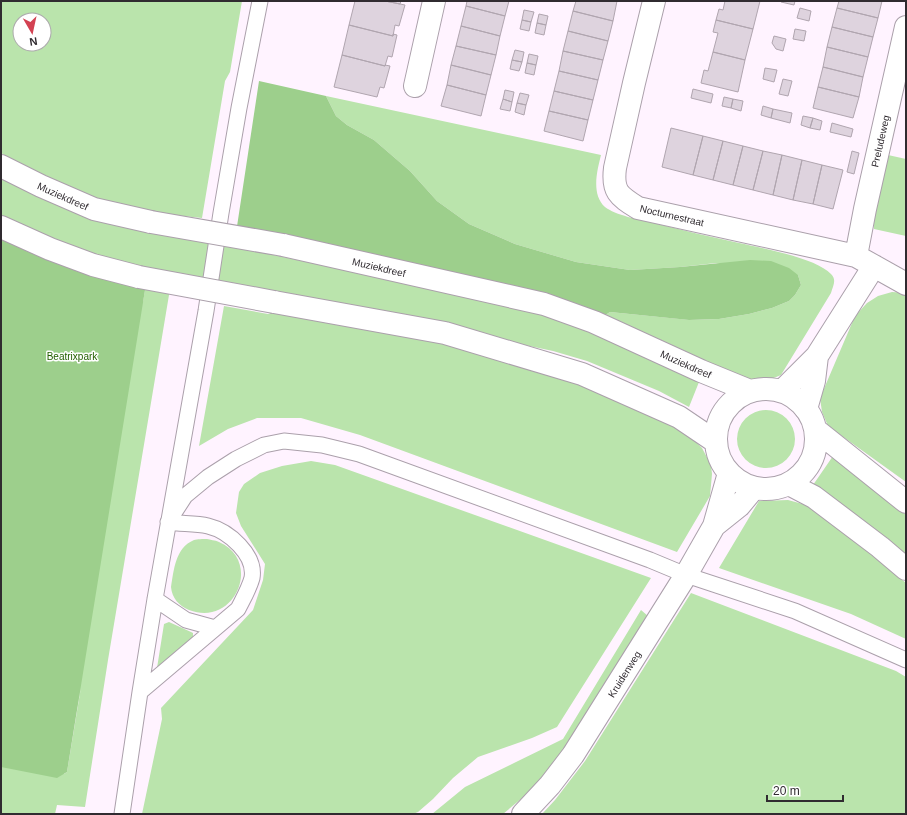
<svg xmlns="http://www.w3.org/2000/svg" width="907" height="815" viewBox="0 0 907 815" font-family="Arial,sans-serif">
	<rect width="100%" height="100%" fill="#fff3ff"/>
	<!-- green -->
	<path fill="#bae4ac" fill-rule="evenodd" d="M1 1H242L230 72 225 81 202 218 136 211 88 197 53 183 1 153ZM20 20H44V44H20Z
		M326 96 601 155C597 171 591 194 605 207 615 215 640 220 654 223 682 230 711 237 739 243 762 248 816 258 831 274 837 280 833 286 831 293L781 375C767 381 760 382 745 380L661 340 604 316 610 312 690 320 719 319 749 314 772 308 789 301 795 295 801 285 798 275 716 263 680 267 630 270 576 262 515 244 469 224 437 201 410 171 374 140 347 125 336 116Z
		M888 155 906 159V187L905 194 906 195V236L874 229V217Z
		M1 173 174 234 321 265 394 275 565 319 699 382 689 407 659 391 587 361 553 351 463 332 112 263 1 219Z
		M1 251 143 302 146 284 170 289 108 660 85 807 57 805 55 814H1ZM81 687 67 772 64 774Z
		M892 292 906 293V482L828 426 822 412 820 398 855 316 867 303 878 296Z
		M224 306 268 314 279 310 428 336 568 377 684 430 702 448 711 465 712 474 710 496 677 552 360 435 301 418H257L228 429 199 446Z
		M737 439a29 29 0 1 1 58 0a29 29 0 1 1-58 0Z
		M833 456 906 515V557L813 485Z
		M311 461 335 465 651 578 557 727 532 738 478 757 453 778 433 799 418 812 413 814H142L162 719 161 708 253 610 263 580 265 564 241 526 236 513 239 492 244 484 260 473 282 466Z
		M788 500 810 506 840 527 906 583V639L851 614 719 568 759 501Z
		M207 539C210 540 215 540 219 542 263 561 235 628 189 610 179 606 172 598 171 587 174 570 175 548 194 540 197 539 203 539 207 539Z
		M691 593 896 671 906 677V814H542L555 800 585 761Z
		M641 610 648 616 545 779 503 814H432L465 787 563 739Z
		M169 622 191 632 193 633V637L166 664 157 668 164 624Z"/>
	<!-- forest -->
	<path fill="#9dcf8c" d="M259 81 326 96 336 116 347 125 374 140 410 171 437 201 469 224 515 244 576 262 630 270 680 267 750 260 771 261 789 268 798 275 801 285 795 295 789 301 772 308 749 314 719 319 689 320 610 312 604 316 236 233Z
		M1 235 146 284 67 772 57 778 1 767Z"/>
	<!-- building -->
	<path fill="#ded3de" stroke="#b0a5af" d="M355 1H385L405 5 399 26 395 25 393 36 349 25Z
		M385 1H401L400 4Z
		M467 1H509L505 16 466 6Z
		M576 1H617L613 21 573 11Z
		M725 1H760L753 29 716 20 719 9 723 10Z
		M781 1H795L794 5 781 2Z
		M839 1H882L878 18 837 8Z
		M466 6 505 16 500 36 461 26Z
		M800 8 811 11 809 21 797 18Z
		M837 8 878 18 873 37 832 27Z
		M524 10 534 12 531 22 522 20Z
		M573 11 613 21 608 41 568 31Z
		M539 14 548 16 546 25 537 23Z
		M522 20 531 22 529 31 520 29Z
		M716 20 753 29 745 60 713 52 718 33 713 32Z
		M537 23 546 25 544 35 535 33Z
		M349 25 393 36V34L397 35 392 57 388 56 385 66 342 55Z
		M461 26 500 36 496 55 456 46Z
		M832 27 873 37 868 57 827 47Z
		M795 29 806 31 804 41 793 39Z
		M568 31 608 41 603 60 563 51Z
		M774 36 786 39 783 51 776 49 772 43Z
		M456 46 496 55 491 75 451 65Z
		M827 47 868 57 863 77 823 67Z
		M515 50 524 52 522 62 512 60Z
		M563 51 603 60 598 80 559 71Z
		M713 52 745 60 738 92 701 83 704 70 708 71Z
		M529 54 538 56 536 65 527 63Z
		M342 55 385 66V65L390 66 384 88 380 87 377 97 334 87Z
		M512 60 522 62 519 71 510 69Z
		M527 63 536 65 534 75 525 73Z
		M451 65 491 75 486 95 447 85Z
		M823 67 863 77 859 97 818 87Z
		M765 68 777 70 774 82 763 79Z
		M559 71 598 80 593 100 554 91Z
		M783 79 792 81 788 96 779 94Z
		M447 85 486 95 481 116 441 106Z
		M818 87 859 97 853 118 813 108Z
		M693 89 713 94 711 103 691 98Z
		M505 90 514 92 512 102 503 99Z
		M554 91 593 100 588 120 549 111Z
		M520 93 529 95 526 105 517 103Z
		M724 97 733 99 731 108 722 106Z
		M503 99 512 102 510 111 500 109Z
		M733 99 743 101 741 111 731 108Z
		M517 103 526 105 524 115 515 112Z
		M763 106 773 109 771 118 761 115Z
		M773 109 792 113 790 123 771 118Z
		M549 111 588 120 583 141 544 131Z
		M803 116 813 118 810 128 801 125Z
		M813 118 822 121 820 130 810 128Z
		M832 123 853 129 851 137 830 132Z
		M671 128 703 136 693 175 662 167Z
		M703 136 723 141 713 180 693 175Z
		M723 141 743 146 733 185 713 180Z
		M743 146 763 151 753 190 733 185Z
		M763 151 782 155 773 195 753 190Z
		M852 151 859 153 854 174 847 172Z
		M782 155 802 160 793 200 773 195Z
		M802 160 822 165 813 204 793 200Z
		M822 165 843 170 833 209 813 204Z"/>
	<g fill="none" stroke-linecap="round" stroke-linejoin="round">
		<!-- lane casing -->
		<g stroke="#aba0ab" stroke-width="17">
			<path id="lane" d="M172 516 185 496 208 477 236 459 264 445 284 441 322 445 359 454 650 560 686 575 795 611 906 660
				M155 599 186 620 215 628
				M140 692 238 609C243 599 249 589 252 578 256 555 229 531 208 526 196 523 181 524 168 522
				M122 814 140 692 155 599 206 311 221 213 239 108 260 1"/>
		</g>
		<!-- street casing -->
		<g stroke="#aba0ab" stroke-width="24">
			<path id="street" d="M654 1 634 83 615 168C612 192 619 196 638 208L856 256 906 284
				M415 86 434 1
				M856 256 865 209 906 27
				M782 391 817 356 874 266
				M806 409 814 381 817 356
				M714 526 739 506 754 488
				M523 814 550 785 573 755 686 575 714 526 729 473"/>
		</g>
		<!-- secondary casing -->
		<g stroke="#aba0ab" stroke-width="24">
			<path id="secondary" d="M1 166 41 186 94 209 151 222
				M1 227 50 249 93 265 139 277
				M283 245 544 304 594 322 701 371 750 391
				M274 302 445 333 582 374 679 417 716 442
				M716 439a50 50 0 1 1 100 0a50 50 0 1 1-100 0Z
				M816 430 906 502
				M789 484 814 497 880 547 906 569"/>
		</g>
		<!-- lane -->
		<use href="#lane" stroke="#fff" stroke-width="15"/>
		<!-- street -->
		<use href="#street" stroke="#fff" stroke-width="22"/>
		<!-- secondary -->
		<use href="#secondary" stroke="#fff" stroke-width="22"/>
		<!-- secondary-bridge casing -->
		<g stroke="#aba0ab" stroke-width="24" stroke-linecap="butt">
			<path id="secondary-bridge" d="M151 222 283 245
				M139 277 274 302"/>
		</g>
		<!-- secondary-bridge -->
		<use href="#secondary-bridge" stroke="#fff" stroke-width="22"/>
	</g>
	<g text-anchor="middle" stroke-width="3" stroke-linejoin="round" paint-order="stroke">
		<!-- street labels -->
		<g font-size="10" fill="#302b30" stroke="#fff">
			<text transform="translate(880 141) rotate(-77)" y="4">Preludeweg</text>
			<text transform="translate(63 196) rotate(24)" y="4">Muziekdreef</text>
			<text transform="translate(672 215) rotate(13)" y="4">Nocturnestraat</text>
			<text transform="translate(379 267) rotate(13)" y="4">Muziekdreef</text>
			<text transform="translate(686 364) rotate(24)" y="4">Muziekdreef</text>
			<text transform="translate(624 674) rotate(-58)" y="4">Kruidenweg</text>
		</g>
		<!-- park labels -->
		<g font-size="10" fill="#236000" stroke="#fff">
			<text x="72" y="360">Beatrixpark</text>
		</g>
	</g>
	<!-- border -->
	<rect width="907" height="815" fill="none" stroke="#302b30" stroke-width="4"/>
	<!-- north arrow -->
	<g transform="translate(32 32) rotate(171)"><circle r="19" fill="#ffffff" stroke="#acaaac"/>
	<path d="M0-3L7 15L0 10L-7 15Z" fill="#d34252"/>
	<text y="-6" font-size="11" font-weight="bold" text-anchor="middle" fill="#302b30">N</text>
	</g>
	<!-- scale -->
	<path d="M767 795v6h76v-6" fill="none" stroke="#302b30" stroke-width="2"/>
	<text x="773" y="795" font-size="12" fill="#302b30" stroke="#ffffff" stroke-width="3" paint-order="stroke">20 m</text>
</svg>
